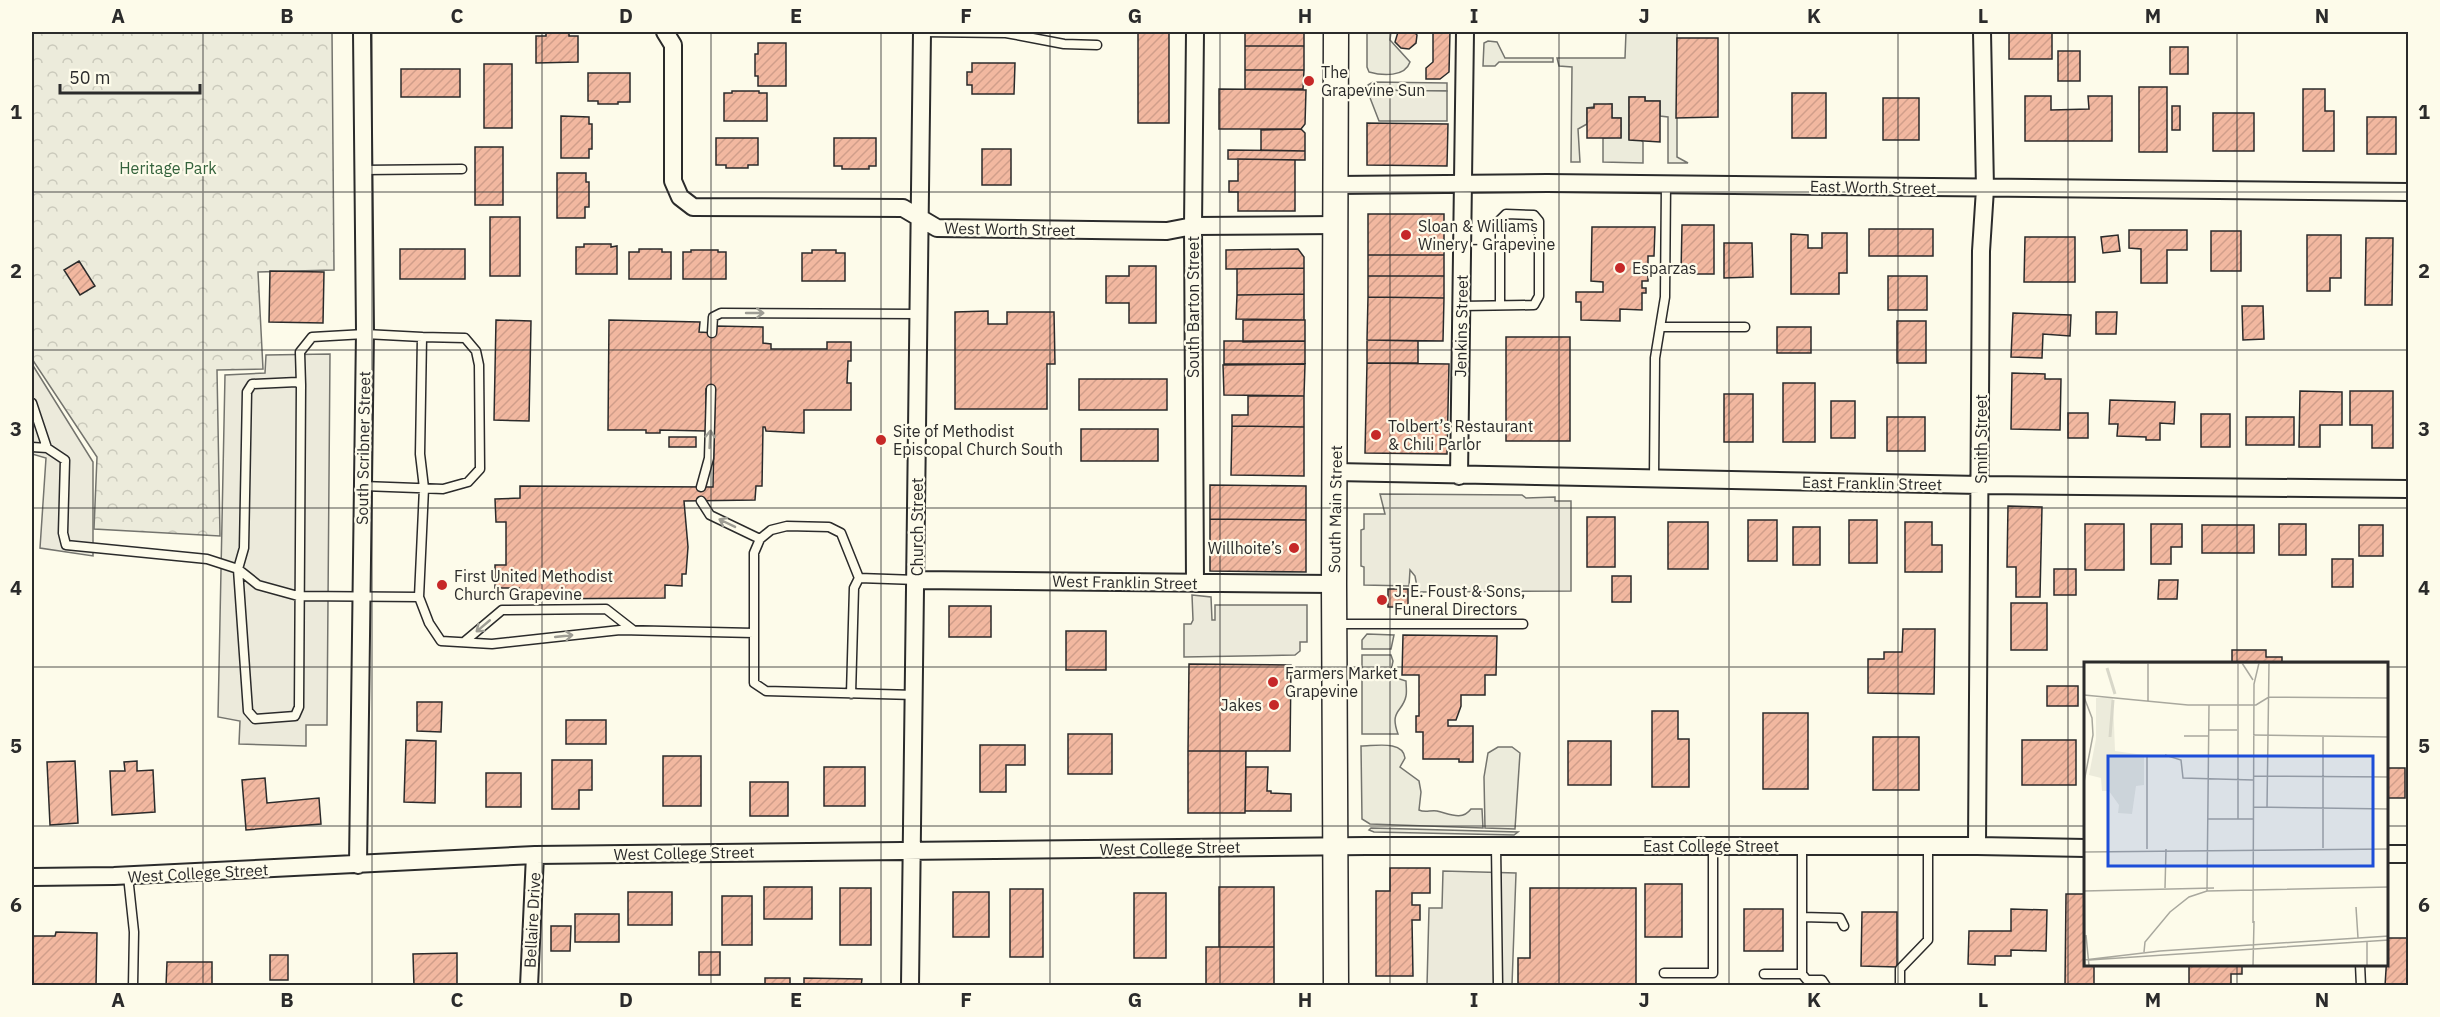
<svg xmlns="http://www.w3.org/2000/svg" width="2440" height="1017" viewBox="0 0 2440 1017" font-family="'IBM Plex Sans',sans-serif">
	<defs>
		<pattern id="forest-crowns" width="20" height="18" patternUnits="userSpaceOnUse" patternTransform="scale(1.5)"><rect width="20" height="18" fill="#ecebdb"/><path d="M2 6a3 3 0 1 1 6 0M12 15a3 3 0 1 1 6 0" fill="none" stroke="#cbcabc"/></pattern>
		<pattern id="building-hatch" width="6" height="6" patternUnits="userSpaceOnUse" patternTransform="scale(1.5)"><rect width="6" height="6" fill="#f2b8a0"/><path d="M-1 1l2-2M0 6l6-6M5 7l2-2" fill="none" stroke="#d09e8a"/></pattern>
	</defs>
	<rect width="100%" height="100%" fill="#fdfbea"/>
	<!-- green -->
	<path fill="#ecebdb" stroke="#74746e" stroke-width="1.5" d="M1367 32H1391L1390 40 1410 62C1405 77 1383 76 1369 72L1367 67Z
		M1626 32H1677V157L1688 163H1668V117L1660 116V101H1645V97H1629V139L1641 140 1643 142V163L1603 162V138L1621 137V118H1612V104L1587 108V124L1578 129 1580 162H1571L1572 67 1559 66 1557 58H1625Z
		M1488 41 1497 42 1505 58H1553V62H1499L1495 66H1483L1484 43Z
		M1373 82 1447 83V91L1367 90 1368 85Z
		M1367 634 1394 635 1391 649H1362V640Z
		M1362 655H1391L1393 661 1390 676 1406 681C1406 685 1407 692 1406 696 1403 712 1389 710 1398 734H1362Z
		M1361 746C1375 746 1403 740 1405 758L1400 767 1419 781 1421 792 1419 810C1425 813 1430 810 1437 811 1450 814 1462 821 1471 809H1482L1483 828 1370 824 1362 819Z
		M1498 747H1512L1520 753 1515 829 1485 828 1484 777 1488 753Z
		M1371 828 1518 832 1514 835 1374 832 1369 830Z"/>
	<!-- forest -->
	<path fill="url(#forest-crowns)" stroke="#74746e" stroke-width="1.5" d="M32 32H332L334 270 258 272 263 369 217 370 220 536 94 529 97 457 32 359Z"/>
	<!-- parking -->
	<path fill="#eceadb" stroke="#74746e" stroke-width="1.5" d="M1367 90 1447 91V121H1379Z
		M330 354 327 725H306V746L239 744 240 721 218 717 225 375 265 373 266 355Z
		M32 364 93 462V556L40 548 46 458 32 454Z
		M1380 494 1522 495 1526 498 1555 497V501H1571V591L1418 592 1415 576 1410 570 1409 586 1364 585V567L1361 566V530L1364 529V514H1385Z
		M1192 595 1211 597 1212 620H1215V605H1307V642H1300V651L1295 655 1184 657V624H1191L1193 620Z
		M1443 871 1516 873 1512 985 1427 986 1429 908H1442Z"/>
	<!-- building -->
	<path fill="url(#building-hatch)" stroke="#2b2b2b" stroke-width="1.5" d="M1245 32H1304V46H1245Z
		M1398 32H1414L1417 35 1416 43 1409 49 1401 48 1395 42Z
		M1433 32H1450L1449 72 1440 79H1426V68L1433 62Z
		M2009 32H2052V59H2009Z
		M546 33H569V36H578V62L536 63V36H546Z
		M1138 33H1169V123H1138Z
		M1677 38H1718V117L1676 118Z
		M758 43H786V86H758V76H755V54H758Z
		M1245 46H1304V70H1245Z
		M2170 47H2188V74H2170Z
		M2058 51H2080V81H2058Z
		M972 63H1015L1014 94H972V85H967V72H972Z
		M484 64H512V128H484Z
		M401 69H460V97H401Z
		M1245 70H1304L1303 89H1245Z
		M588 73H630V102H618V104H598V101H588Z
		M2139 87H2167V152H2139Z
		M1219 89 1306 90 1305 124 1301 129H1219Z
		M2303 89H2325V111H2334V151H2303Z
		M732 91H759V93H767V121H724V93H732Z
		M1792 93H1826V138H1792Z
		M2025 96H2051V110L2089 109 2088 96H2112V141H2025Z
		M1629 97H1645V101H1660V142L1629 140Z
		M1883 98H1919V140H1883Z
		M1594 104H1612V118H1621V138H1587V108H1594Z
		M2172 106H2180V130H2172Z
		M2213 113H2254V151H2213Z
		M561 116 589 117V124H592V149H589V158H561Z
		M2367 117H2396V154H2367Z
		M1367 123 1448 124 1447 166 1367 165Z
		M1301 129 1305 133V151L1261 150V130Z
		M716 138H758V165H748V168H726V165H716Z
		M834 138H876V166H869V169H842V166H834Z
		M475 147H503V205H475Z
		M982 149H1011V185H982Z
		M1228 150 1305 151V160L1228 159Z
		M1238 159 1295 160V211H1238V192H1229V181H1238Z
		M557 173H586V182H589V207H585V218H557Z
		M1368 214H1444V255H1368Z
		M490 217H520V276H490Z
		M1682 225H1714V274H1681Z
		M1592 227H1655L1654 256H1648V281H1642V288H1646V293H1642V310L1620 309V321L1581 320V302H1576V292H1603V282L1591 281Z
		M1869 229H1933V256H1869Z
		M2129 230H2187V250H2167V283H2141V249L2129 248Z
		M2211 231H2241V271H2211Z
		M1822 233H1847V273H1839V294H1791V234L1808 235V248H1822Z
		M2118 235 2120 251 2103 253 2101 237Z
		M2307 235H2341V278H2330V291H2307Z
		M2025 237H2075V282H2024Z
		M2366 238H2393L2392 305H2365Z
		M1724 243H1752L1753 277 1724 278Z
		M584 244H611V247L617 246V274H576V247H584Z
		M400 249H465V279H400Z
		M639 249H662V252H671V279H629V252H639Z
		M1298 249 1304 257V268L1226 269V250Z
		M691 250H718V252H726V279H683V252H691Z
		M812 250H836V253H845V281H802V253H812Z
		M1368 255H1444V276H1368Z
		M79 261 95 286 80 295 64 270Z
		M1129 266H1156V323H1129V303H1106V276H1129Z
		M1304 268V294L1237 295V269Z
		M270 271 324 272 323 323 269 322Z
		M1368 276H1444V298L1368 297Z
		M1888 276H1927V310H1888Z
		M1304 294V320L1236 319 1237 295Z
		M1368 297 1444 298 1443 341 1367 340Z
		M2242 306H2263L2264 339 2243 340Z
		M988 311V324H1007V312H1054L1055 364H1047V409H955V312Z
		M2096 312H2117L2116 334H2096Z
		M2013 313 2071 315 2070 336 2043 334 2042 358 2011 357Z
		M496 320 531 321 529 421 494 420Z
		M609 320 700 322 699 332 715 333 716 326 763 327V343L771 344V349H827V342H851V361H848L847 383H851V410H804V433L766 431 765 427H763L762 486H756L755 500 684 501 688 547 686 574H682V586L665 585V598L519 599V588H495V565H506V522H496L495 499 520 498V486L713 487 715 389H706V431L660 430V433H646V430H608Z
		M1243 320H1305V341L1243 342Z
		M1897 321H1926V363H1897Z
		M1777 327H1811V353H1777Z
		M1506 337H1570V441H1506Z
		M1367 340 1418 341V363H1367Z
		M1224 341H1305V364H1224Z
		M1367 363 1449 364 1447 454 1365 453Z
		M1305 364 1304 396 1224 395 1223 365Z
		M2012 373 2045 374V379H2061L2060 430 2011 429Z
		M1079 379H1167V410H1079Z
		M1783 383H1815V442H1783Z
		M2300 391 2342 392V425H2320V447H2299Z
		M2350 391H2393V448H2372V425H2350Z
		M1724 394H1753V442H1724Z
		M1248 396H1304V427L1232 426V415H1248Z
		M2110 400 2175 402 2174 424 2160 423V440H2146V437L2117 436 2118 424H2109Z
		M1831 401H1855V438H1831Z
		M2068 413H2088V438H2068Z
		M2201 414H2230V447H2201Z
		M1887 417H1925V451H1887Z
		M2246 417H2294V445H2246Z
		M1232 426 1304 427V476L1231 475Z
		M1081 429H1158V461H1081Z
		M669 437H696V447H669Z
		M1210 485 1306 486V520L1210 519Z
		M2008 506 2042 507 2040 597H2016V567H2007Z
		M1587 517H1615V567H1587Z
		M1210 519 1306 520V572L1210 571Z
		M1748 520H1777V561H1748Z
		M1849 520H1877V563H1849Z
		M1668 522H1708V569H1668Z
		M1905 522H1932V545H1942V572H1905Z
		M2085 524H2124V570H2085Z
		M2151 524H2182V547H2171V564H2151Z
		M2279 524H2306V555H2279Z
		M2202 525H2254V553H2202Z
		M2359 525H2383V556H2359Z
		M1793 527H1820V565H1793Z
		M2332 559H2353V587H2332Z
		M2054 569H2076V595H2054Z
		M1612 576H1631V602H1612Z
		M2159 580H2178L2177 599H2158Z
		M1388 589H1408V607H1388Z
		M2011 603H2047V650H2011Z
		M949 606H991V637H949Z
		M1903 629H1935L1934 694 1868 693V659H1884V652H1902Z
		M1066 631H1106V670H1066Z
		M1403 635 1497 636 1496 675H1485V695H1461V706L1456 720H1448V726H1473V762H1459V759H1423V732H1416V716H1419V675H1402Z
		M2232 650H2266V657H2282V663H2217L2232 662Z
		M1189 664 1291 665 1290 751H1188Z
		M2047 686H2078V706H2047Z
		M417 702H442L441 732 417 731Z
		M1652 711H1678V739H1689V787H1652Z
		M1763 713H1808V789H1763Z
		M566 720H606V744H566Z
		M1068 734H1112V774H1068Z
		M1873 737H1919V790H1873Z
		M406 740 436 741 435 803 404 802Z
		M2022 740H2076V785H2022Z
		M1568 741H1611V785H1568Z
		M980 745H1025V765H1006V792H980Z
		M1188 751H1246L1245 813H1188Z
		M663 756H701V806H663Z
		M552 760H592V790H579V809H552Z
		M75 761 78 823 50 825 47 762Z
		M137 761V771L153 770 155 812 112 815 110 771H125L124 762Z
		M824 767H865V806H824Z
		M1246 767H1268L1267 791H1271V793L1291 794V811H1245Z
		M2388 768H2405V798H2388Z
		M486 773H521V807H486Z
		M265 778 267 803 319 798 321 824 246 830 242 780Z
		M750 782H788V816H750Z
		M1390 868H1430V893H1412V905H1420V920H1412L1413 976H1376V891H1390Z
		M1645 884H1682V937H1645Z
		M764 887H812V919H764Z
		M1219 887H1274V947H1219Z
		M840 888H871V945H840Z
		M1530 888H1636V986H1518V958H1530Z
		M1010 889H1043V957H1010Z
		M628 892H672V925H628Z
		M953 892H989V937H953Z
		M1134 893H1166V958H1134Z
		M2066 894H2086V964H2094V986H2065Z
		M722 896H752V945H722Z
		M1744 909H1783V951H1744Z
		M2011 909 2047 910 2046 951 2011 950V956H1995V965L1968 964 1969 931H2011Z
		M1862 912H1897V967L1861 966Z
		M575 914H619V942H575Z
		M551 926H571L570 951H551Z
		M56 932 97 933 96 986H32V936H55Z
		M2388 938H2408V986H2385Z
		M1206 947H1274V986H1206Z
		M699 952H720V975H699Z
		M457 953V986H414L413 954Z
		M270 955H288V980H270Z
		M167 962H212V986H166Z
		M2189 964H2242V974H2231V986H2189Z
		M765 978H790V986H765Z
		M804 978 862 979 861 986H804Z"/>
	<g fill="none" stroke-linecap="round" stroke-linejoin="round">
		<!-- service casing -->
		<g stroke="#2b2b2b" stroke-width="11">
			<path id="service" d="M922 32 1006 33 1064 44 1097 45
				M363 170 462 169
				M1461 306 1534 305 1539 296V221L1534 215 1506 214 1500 220V305
				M1660 327H1745
				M712 333 713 317 721 313 919 314
				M297 382 301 385 299 707 295 716 255 719 248 711 238 569 244 548 247 392 252 384Z
				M301 385 300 352 312 337 365 334 422 337 420 454 424 488 419 597 429 623 441 641 492 644 620 630 754 633V683L766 691 915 695
				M32 403 47 448
				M32 447 47 448 65 460 63 533 66 545 207 559 238 569 258 585 298 596 419 597
				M1654 479 1655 358 1665 297 1666 184
				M363 486 443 489 468 482 480 469 479 365 476 351 465 338 422 337
				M701 487 709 458 711 389
				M701 501 710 515 760 539
				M1335 624H1523
				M754 633V553L760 539 771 530 787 526 829 527 841 533 859 578 917 580
				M464 642 502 610 606 609 633 630
				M851 694 854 588 859 578
				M1496 846 1498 986
				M1802 846V974L1807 980H1822L1826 986
				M128 876 134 932 133 986
				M1802 917 1840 918 1844 926
				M2360 964 2361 986
				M1664 973H1713V846
				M1764 974H1802
				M1900 986V969L1928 940V846"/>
		</g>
		<!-- minor casing -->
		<g stroke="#2b2b2b" stroke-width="20">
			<path id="minor" d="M665 32 673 45V181L680 197 693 207 903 208 937 228 1167 231 1193 226 1337 225
				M1337 185 1547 183 2408 192
				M1335 472 1980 485 2408 489
				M1459 476 1465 32
				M917 580 1334 584
				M1195 583 1193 226 1195 32
				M1977 846 1981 251 1985 189 1982 32
				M2388 854H2408
				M358 865 365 331 362 32
				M32 877 114 876 535 855 1366 846H1977L2086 848
				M529 986 535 855
				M910 986 922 32"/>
		</g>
		<!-- secondary casing -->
		<g stroke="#2b2b2b" stroke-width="27">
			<path id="secondary" d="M1336 986 1334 584 1336 32"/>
		</g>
		<!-- service -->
		<use href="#service" stroke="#fdfbea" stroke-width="8"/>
		<!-- minor -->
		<use href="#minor" stroke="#fdfbea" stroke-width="16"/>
		<!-- secondary -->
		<use href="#secondary" stroke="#fdfbea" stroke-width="24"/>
	</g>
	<!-- one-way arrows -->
	<defs><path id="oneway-shaft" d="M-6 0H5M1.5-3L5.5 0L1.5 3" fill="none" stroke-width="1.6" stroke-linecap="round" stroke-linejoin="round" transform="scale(1.5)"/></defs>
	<g stroke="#9e9d94">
		<use href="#oneway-shaft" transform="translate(755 313)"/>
		<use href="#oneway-shaft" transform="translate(710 439) rotate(-87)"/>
		<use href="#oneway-shaft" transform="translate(727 523) rotate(-154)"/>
		<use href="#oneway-shaft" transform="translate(483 626) rotate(140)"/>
		<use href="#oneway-shaft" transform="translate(564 636) rotate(-6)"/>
	</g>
	<!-- grid -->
	<path fill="none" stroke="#2b2b2b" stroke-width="1.5" stroke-opacity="0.55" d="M203 32V986M372 32V986M542 32V986M711 32V986M881 32V986M1050 32V986M1220 32V986M1390 32V986M1559 32V986M1729 32V986M1898 32V986M2068 32V986M2237 32V663M32 192H2408M32 350H2408M32 508H2408M32 667H2086M2388 667H2408M32 826H2086M2388 826H2408M2237 964V986"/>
	<!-- markers -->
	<g fill="#c62828" stroke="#fdfbea" stroke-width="2">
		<circle cx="1309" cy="81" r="6"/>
		<circle cx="1406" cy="235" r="6"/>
		<circle cx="1620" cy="268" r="6"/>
		<circle cx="1376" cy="435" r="6"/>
		<circle cx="881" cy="440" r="6"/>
		<circle cx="1294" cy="548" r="6"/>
		<circle cx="442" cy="585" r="6"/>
		<circle cx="1382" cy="600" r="6"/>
		<circle cx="1273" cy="682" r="6"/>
		<circle cx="1274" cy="705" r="6"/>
	</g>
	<g text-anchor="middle" stroke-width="4.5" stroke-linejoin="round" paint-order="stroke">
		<!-- poi labels -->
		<g font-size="16" fill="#2b2b2b" stroke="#fdfbea" text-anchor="start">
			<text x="1321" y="78">The<tspan x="1321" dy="18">Grapevine Sun</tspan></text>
			<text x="1418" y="232">Sloan &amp; Williams<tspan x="1418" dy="18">Winery - Grapevine</tspan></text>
			<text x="1632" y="274">Esparzas</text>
			<text x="1388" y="432">Tolbert’s Restaurant<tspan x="1388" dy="18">&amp; Chili Parlor</tspan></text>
			<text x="893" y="437">Site of Methodist<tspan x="893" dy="18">Episcopal Church South</tspan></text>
			<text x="1282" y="554" text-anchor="end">Willhoite’s</text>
			<text x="454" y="582">First United Methodist<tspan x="454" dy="18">Church Grapevine</tspan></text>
			<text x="1394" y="597">J. E. Foust &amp; Sons,<tspan x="1394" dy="18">Funeral Directors</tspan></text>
			<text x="1285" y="679">Farmers Market<tspan x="1285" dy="18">Grapevine</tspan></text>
			<text x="1262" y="711" text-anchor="end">Jakes</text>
		</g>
		<!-- park labels -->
		<g font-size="16" fill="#34623c" stroke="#fdfbea">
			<text x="168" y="174">Heritage Park</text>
		</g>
		<!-- street labels -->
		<g font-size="16" fill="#2b2b2b" stroke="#fdfbea">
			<text transform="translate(1873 187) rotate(1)" y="6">East Worth Street</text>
			<text transform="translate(1010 229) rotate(1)" y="6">West Worth Street</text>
			<text transform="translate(1193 307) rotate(-90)" y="6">South Barton Street</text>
			<text transform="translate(1461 326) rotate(-89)" y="6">Jenkins Street</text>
			<text transform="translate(1981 439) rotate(-90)" y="6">Smith Street</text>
			<text transform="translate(363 448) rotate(-89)" y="6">South Scribner Street</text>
			<text transform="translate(1872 483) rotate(1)" y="6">East Franklin Street</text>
			<text transform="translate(1335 509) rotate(-89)" y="6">South Main Street</text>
			<text transform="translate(917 527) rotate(-90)" y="6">Church Street</text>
			<text transform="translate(1125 582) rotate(1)" y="6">West Franklin Street</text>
			<text x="1711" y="852">East College Street</text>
			<text transform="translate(1170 848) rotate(-1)" y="6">West College Street</text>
			<text transform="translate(684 853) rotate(-1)" y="6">West College Street</text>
			<text transform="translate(198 873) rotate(-3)" y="6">West College Street</text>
			<text transform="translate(532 920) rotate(-87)" y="6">Bellaire Drive</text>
		</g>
	</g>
	<!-- overview -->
	<g transform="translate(2084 662)">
		<rect width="304" height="304" fill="#fdfbea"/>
		<path d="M12 36H29L31 89 60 93V123L52 124 48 152 34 151 35 143 25 129H18L17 116 5 113 12 77Z" fill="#ecebdb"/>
		<path fill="none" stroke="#d8d7c9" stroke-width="3" d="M23 6 31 32M26 75 29 38"/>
		<path fill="none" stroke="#a9a89e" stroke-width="1.5" d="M36 1H305M64 1V39M158 1 169 18M0 33 104 43H172L185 35M0 35 8 56 9 73 0 120M185 35 305 36M125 68H153M169 73 305 75M100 74H125M81 93 97 98 99 116 169 118M169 114 305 115M169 145 305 147M183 146 185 1M124 157H169M154 157V1M239 186V74M63 187V93M0 190 305 187M0 209 1 304M81 226 82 187M0 229 130 226M123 229 125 43M272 245 274 276M169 261 170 22 175 1M2 273 5 304M60 290 61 280 86 250 105 235 123 229 305 225M0 298 76 289 305 274M5 298 305 278M169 304 170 259M283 304V280"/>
		<path fill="#1d4ed8" fill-opacity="0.15" stroke="#1d4ed8" stroke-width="3" d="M24 94H289V204H24Z"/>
		<rect width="304" height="304" fill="none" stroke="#2b2b2b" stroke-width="3"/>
	</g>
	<!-- border -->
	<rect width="2440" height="1017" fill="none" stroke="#fdfbea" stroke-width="66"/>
	<!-- scale -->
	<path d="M60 84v9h140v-9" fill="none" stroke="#2b2b2b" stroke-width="3"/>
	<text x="69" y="84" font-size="18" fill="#2b2b2b" stroke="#fdfbea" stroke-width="4.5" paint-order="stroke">50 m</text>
	<rect x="33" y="33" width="2374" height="951" fill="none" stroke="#2b2b2b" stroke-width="2"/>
	<g font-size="20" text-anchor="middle" font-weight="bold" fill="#2b2b2b">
		<text x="118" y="23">A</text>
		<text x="287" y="23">B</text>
		<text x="457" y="23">C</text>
		<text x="626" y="23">D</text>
		<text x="796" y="23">E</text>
		<text x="966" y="23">F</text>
		<text x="1135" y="23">G</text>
		<text x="1305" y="23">H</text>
		<text x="1474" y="23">I</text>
		<text x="1644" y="23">J</text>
		<text x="1814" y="23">K</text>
		<text x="1983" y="23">L</text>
		<text x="2153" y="23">M</text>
		<text x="2322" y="23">N</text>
		<text x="16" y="119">1</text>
		<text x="2424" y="119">1</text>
		<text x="16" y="278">2</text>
		<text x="2424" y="278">2</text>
		<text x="16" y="436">3</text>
		<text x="2424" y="436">3</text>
		<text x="16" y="595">4</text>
		<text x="2424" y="595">4</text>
		<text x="16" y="753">5</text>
		<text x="2424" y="753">5</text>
		<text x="16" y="912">6</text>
		<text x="2424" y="912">6</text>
		<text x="118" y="1007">A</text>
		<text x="287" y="1007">B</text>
		<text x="457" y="1007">C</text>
		<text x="626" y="1007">D</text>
		<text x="796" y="1007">E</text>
		<text x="966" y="1007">F</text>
		<text x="1135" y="1007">G</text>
		<text x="1305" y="1007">H</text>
		<text x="1474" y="1007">I</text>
		<text x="1644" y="1007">J</text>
		<text x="1814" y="1007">K</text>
		<text x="1983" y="1007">L</text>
		<text x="2153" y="1007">M</text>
		<text x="2322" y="1007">N</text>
	</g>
</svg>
